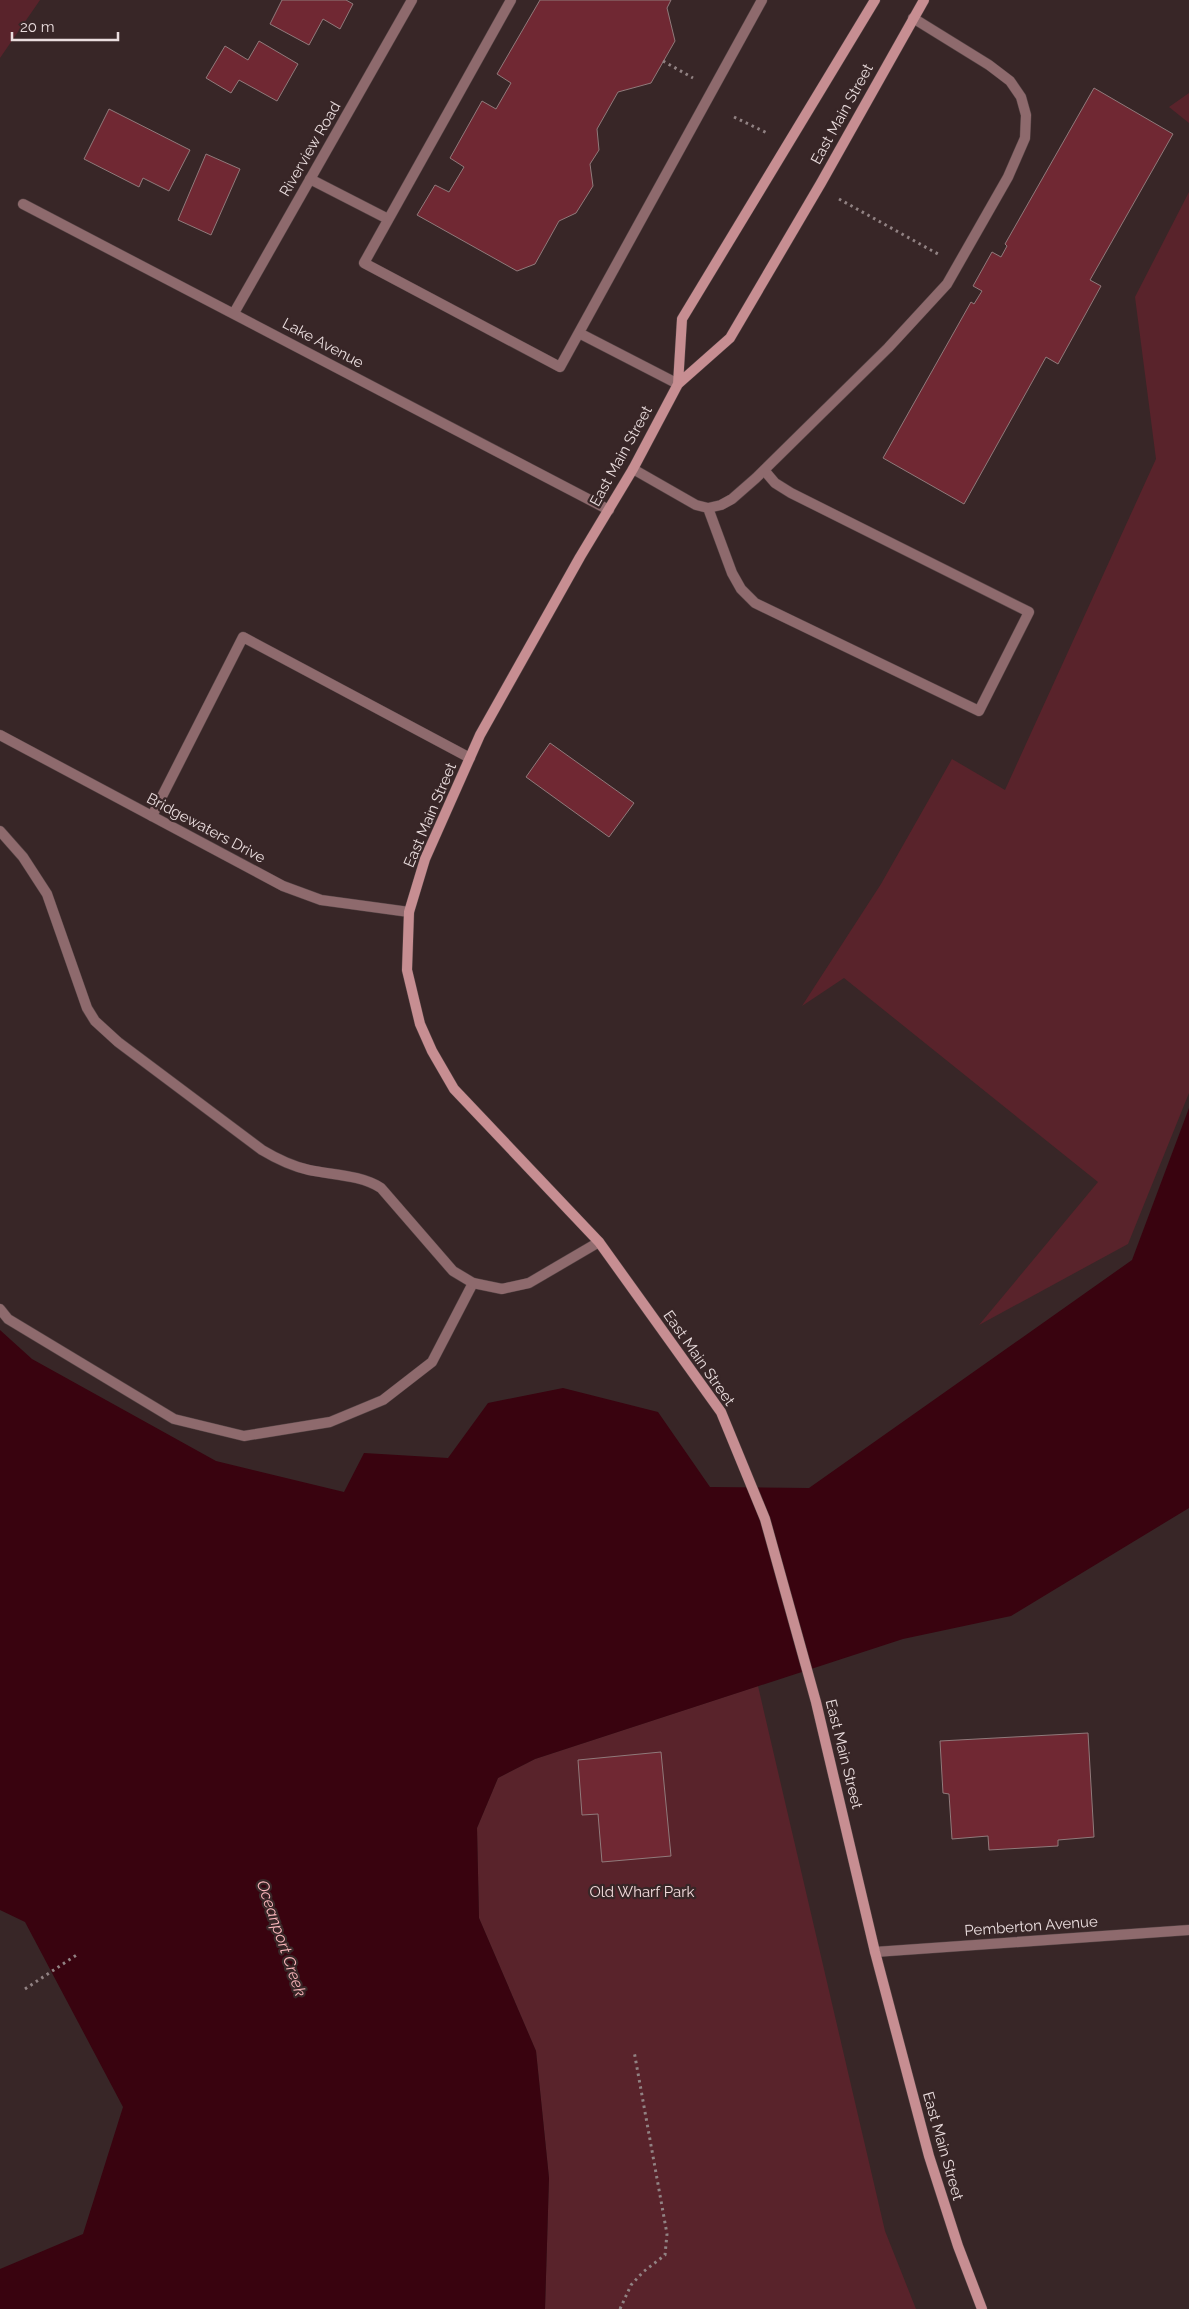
<svg xmlns="http://www.w3.org/2000/svg" width="1189" height="2309" viewBox="0 0 1189 2309" font-family="Raleway,sans-serif">
	<rect width="100%" height="100%" fill="#382627"/>
	<!-- green -->
	<path fill="#59232b" d="M0 0H40L0 58Z
		M1189 93V123L1169 107Z
		M1189 192V1093L1128 1244 979 1325 1098 1182 844 978 802 1006 881 884 952 759 1005 790 1156 459 1135 297Z
		M758 1686 885 2231 916 2309H545L549 2178 536 2051 479 1918 477 1828 498 1778 535 1759Z"/>
	<!-- water -->
	<path fill="#39030f" d="M1189 1108V1508L1011 1616 903 1639 535 1759 498 1778 477 1828 479 1918 536 2051 549 2178 545 2309H0V2269L83 2234 123 2107 25 1922 0 1910V1330L32 1359 216 1461 344 1492 364 1453 448 1458 488 1403 563 1388 658 1412 710 1487 809 1488 1132 1260Z"/>
	<!-- building -->
	<path fill="#702833" stroke="#907a7b" d="M282 0H346L353 4 340 29 323 19 309 45 270 24Z
		M540 0H671L667 8 675 41 651 83 618 92 597 129 599 150 590 164 593 186 576 213 559 221 535 264 517 271 417 215 435 185 449 192 464 167 450 158 482 101 496 109 511 83 497 74Z
		M259 41 298 64 277 101 239 80 231 93 206 78 225 46 248 60Z
		M1094 88 1173 134 1090 280 1101 286 1058 364 1046 357 964 504 883 458 971 302 974 304 982 291 973 286 992 252 1001 257 1007 246 1005 244Z
		M109 109 190 150 169 191 143 178 139 187 84 159Z
		M206 154 240 169 211 235 178 220Z
		M550 743 634 803 609 837 526 777Z
		M1088 1733 1094 1837 1058 1840V1846L989 1850 988 1836 952 1839 949 1794 943 1793 940 1741Z
		M661 1752 671 1856 602 1862 598 1814 582 1815 578 1760Z"/>
	<g fill="none" stroke-linecap="round" stroke-linejoin="round">
		<!-- service casing -->
		<g stroke="#544344" stroke-width="11">
			<path id="service" d="M511 0 364 263 560 367 762 0
				M310 179 388 219
				M579 333 678 384
				M633 469 696 505 708 508 721 505 732 499 756 478 888 348 947 284 1008 177 1025 138 1026 115 1021 97 1010 81 989 65 913 18
				M708 508 732 573 741 589 755 603 979 711 1029 612 791 493 775 483 764 470
				M152 816 243 637 470 758
				M0 1309 8 1319 174 1419 244 1436 330 1422 383 1400 432 1362 473 1283"/>
		</g>
		<!-- minor casing -->
		<g stroke="#544344" stroke-width="11">
			<path id="minor" d="M23 204 609 510
				M234 313 412 0
				M0 735 283 886 321 900 409 912
				M0 831 23 857 47 894 87 1008 95 1021 118 1042 262 1150C277 1159 291 1166 309 1170 333 1175 361 1175 381 1188L453 1271 473 1283 502 1289 529 1283 599 1242
				M875 1952 1189 1930"/>
		</g>
		<!-- secondary casing -->
		<g stroke="#544344" stroke-width="11">
			<path id="secondary" d="M924 0 821 183 730 338 678 384 633 469 580 557 480 735 425 859 409 912 407 970 420 1024 432 1051 454 1089 599 1242 721 1412 765 1519 816 1702 875 1952 929 2156 958 2246 982 2309
				M678 384 682 319 875 0"/>
		</g>
		<!-- path -->
		<path stroke="#918283" stroke-width="3" stroke-dasharray="2.5 4" stroke-linecap="butt" d="M663 61 693 78
			M734 117 767 133
			M839 199 938 254
			M25 1989 78 1954
			M620 2309 631 2285 643 2272 665 2255 667 2234 634 2051"/>
		<!-- service -->
		<use href="#service" stroke="#8e6a6d" stroke-width="10"/>
		<!-- minor -->
		<use href="#minor" stroke="#8e6a6d" stroke-width="10"/>
		<!-- secondary -->
		<use href="#secondary" stroke="#c78e92" stroke-width="10"/>
	</g>
	<g text-anchor="middle" stroke-width="4.5" stroke-linejoin="round" paint-order="stroke">
		<!-- street labels -->
		<g font-size="15" fill="#eaddde" stroke="#382627">
			<text transform="translate(842 114) rotate(-61)" y="5">East Main Street</text>
			<text transform="translate(310 149) rotate(-60)" y="5">Riverview Road</text>
			<text transform="translate(323 343) rotate(28)" y="5">Lake Avenue</text>
			<text transform="translate(621 456) rotate(-61)" y="5">East Main Street</text>
			<text transform="translate(430 815) rotate(-67)" y="5">East Main Street</text>
			<text transform="translate(206 828) rotate(28)" y="5">Bridgewaters Drive</text>
			<text transform="translate(699 1358) rotate(55)" y="5">East Main Street</text>
			<text transform="translate(844 1754) rotate(76)" y="5">East Main Street</text>
			<text transform="translate(1031 1926) rotate(-4)" y="5">Pemberton Avenue</text>
			<text transform="translate(943 2146) rotate(74)" y="5">East Main Street</text>
		</g>
		<!-- park labels -->
		<g font-size="15" fill="#f4dcdd" stroke="#382627">
			<text x="642" y="1897">Old Wharf Park</text>
		</g>
		<!-- water labels -->
		<g font-size="16" font-style="italic" fill="#fab6bb" stroke="#382627">
			<text transform="translate(282 1938) rotate(71)" y="6">Oceanport Creek</text>
		</g>
	</g>
	<!-- scale -->
	<path d="M12 32v8h106v-8" fill="none" stroke="#eaddde" stroke-width="2.5"/>
	<text x="20" y="32" font-size="15" fill="#eaddde" stroke="#382627" stroke-width="4" paint-order="stroke">20 m</text>
</svg>
